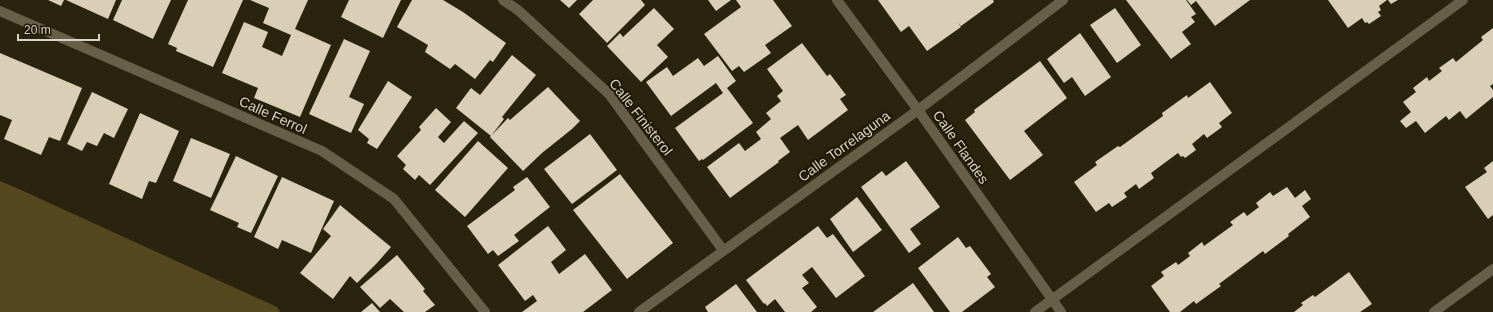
<svg xmlns="http://www.w3.org/2000/svg" width="1493" height="312" viewBox="0 0 1493 312" font-family="Helvetica,sans-serif">
	<rect width="100%" height="100%" fill="#2a230e"/>
	<!-- green -->
	<path fill="#56481e" d="M0 181 21 190 277 307 280 312H0Z"/>
	<!-- building -->
	<path fill="#d8cfb6" d="M48 0H64L61 6Z
		M66 0H116L108 19Z
		M122 0H171L153 39 113 20Z
		M188 0H243L213 67 176 51 177 48 168 44Z
		M250 0H308L295 29 331 45 300 117 254 98 258 88 222 73 244 22 268 32 262 47 282 56 291 35 263 23 269 8Z
		M349 0H401L383 38 341 17Z
		M412 0H443L463 12 506 43 493 62 490 60 475 79 455 64 450 69 425 52 428 45 397 27Z
		M560 0H577L569 8Z
		M593 0H641L645 5 607 43 579 14Z
		M708 0H731L716 11Z
		M736 0H773L792 26 765 45 771 53 744 72 739 66 732 71 704 34 741 7Z
		M878 0H993L994 2 961 26 958 23 961 27 927 51 909 26 901 32Z
		M1126 0H1186L1196 14 1191 17 1195 22 1182 32 1191 44 1171 59Z
		M1187 0H1250L1215 26 1196 1 1191 5Z
		M1328 0H1387L1379 6 1381 10 1378 12 1381 16 1369 24 1367 22 1365 23 1362 18 1348 28Z
		M1388 0H1398L1391 4Z
		M654 8 674 29 657 45 668 57 641 82 607 46 620 33 623 37Z
		M1115 8 1141 45 1117 63 1090 25Z
		M1493 28V84L1490 86 1493 90V97L1466 119 1460 111 1449 120 1446 116 1425 133 1416 121 1406 128 1400 121 1411 112 1403 102 1416 92 1413 88 1427 77 1429 81 1442 71 1439 68 1453 58 1456 62 1483 40 1481 37Z
		M1080 33 1111 77 1085 96 1072 77 1064 83 1047 59Z
		M344 39 370 51 349 97 364 104 351 133 309 114Z
		M802 43 827 76 830 74 846 95 840 99 848 110 808 140 798 125 780 138 790 152 778 161 779 162 730 198 707 167 739 143 745 151 761 139 756 132 771 119 766 113 781 101 777 96 783 91 767 69Z
		M0 53 82 88 60 141 49 137 41 155 4 139 12 120 0 115Z
		M512 55 536 75 502 117 504 119 491 136 456 108 471 88 480 95Z
		M718 56 736 81 727 88 753 123 703 160 702 159 699 161 675 128 723 93 716 83 671 116 646 82 667 67 673 76 698 58 704 66Z
		M1040 61 1067 98 1024 131 1043 155 1010 180 965 120 975 112 974 110Z
		M388 81 412 97 377 149 367 143 369 139 358 130Z
		M1210 82 1232 113 1219 123 1222 127 1207 138 1204 134 1192 144 1196 150 1185 158 1183 156 1181 157 1178 153 1151 173 1154 178 1139 189 1136 184 1124 193 1127 197 1112 207 1109 203 1096 212 1074 182 1097 165 1095 162 1118 146 1120 147 1163 116 1162 113 1187 95 1188 98Z
		M548 87 580 121 572 129 542 153 523 171 490 137 508 118 510 120Z
		M92 92 128 109 114 138 104 133 97 146 87 142 82 151 67 144Z
		M436 108 451 122 438 137 444 143 464 121 478 133 430 185 419 175 415 180 403 169 406 165 397 156 421 130 419 127Z
		M140 113 179 131 156 183 149 181 142 199 109 184Z
		M590 134 617 170 572 204 544 169Z
		M191 138 230 154 211 198 173 181Z
		M478 141 508 168 465 217 435 190Z
		M236 156 278 176 251 233 237 227 239 223 210 210Z
		M906 161 940 207 910 229 921 244 909 253 861 187 882 171 886 176Z
		M1493 161V215L1488 219 1465 187 1487 172 1484 168Z
		M620 174 673 243 627 279 573 210Z
		M282 177 334 201 311 253 282 240 278 249 254 237Z
		M527 177 550 207 514 235 519 241 498 256 493 250 488 254 467 226 515 190 513 187Z
		M1287 187 1295 198 1305 190 1311 199 1302 206 1310 217 1288 234 1289 236 1265 254 1263 251 1219 284 1221 286 1196 304 1194 301 1180 312H1170L1151 286 1164 276 1161 272 1176 262 1178 265 1190 256 1188 253 1202 242 1204 246 1233 225 1230 222 1244 212 1247 216 1259 207 1256 203 1270 192 1273 196Z
		M857 197 882 230 853 252 830 219Z
		M340 205 391 247 377 263 357 283 350 276 333 299 300 273 331 236 323 229Z
		M548 226 566 250 551 262 559 274 585 254 612 290 583 312H522L537 301 533 295 525 301 498 265Z
		M818 226 827 238 833 234 865 276 836 298 812 267 802 275 809 283 802 288 817 307 811 312H785L775 299 767 306 765 303 764 304 746 280Z
		M958 237 966 248 970 246 991 274 987 277 995 287 962 312H950L918 268Z
		M397 255 425 289 423 291 435 305 425 312H404L390 299 380 308 360 287Z
		M1349 272 1372 304 1360 312H1294L1303 305 1301 303 1313 295 1315 297Z
		M913 283 934 312H873Z
		M736 284 757 312H708L705 307Z
		M372 303 380 312H361Z"/>
	<g fill="none" stroke-linecap="round" stroke-linejoin="round">
		<!-- service -->
		<path stroke="#675f47" stroke-width="10" d="M1035 312 1463 0
			M1434 312 1493 269"/>
		<!-- minor -->
		<path stroke="#675f47" stroke-width="10" d="M503 0 518 10 609 94 723 250
			M837 0 918 110 1061 312
			M0 11 322 151 394 199 485 312
			M639 312 918 110 1063 0"/>
	</g>
	<g text-anchor="middle" stroke-width="4" stroke-linejoin="round" paint-order="stroke">
		<!-- street labels -->
		<g font-size="14" fill="#d8d3c7" stroke="#201905">
			<text transform="translate(273 115) rotate(24)" y="5">Calle Ferrol</text>
			<text transform="translate(641 117) rotate(52)" y="5">Calle Finisterol</text>
			<text transform="translate(844 146) rotate(-36)" y="5">Calle Torrelaguna</text>
			<text transform="translate(961 147) rotate(55)" y="5">Calle Flandes</text>
		</g>
	</g>
	<!-- scale -->
	<path d="M18 34v6h81v-6" fill="none" stroke="#d8d3c7" stroke-width="2"/>
	<text x="24" y="34" font-size="12" fill="#d8d3c7" stroke="#201905" stroke-width="3" paint-order="stroke">20 m</text>
</svg>
